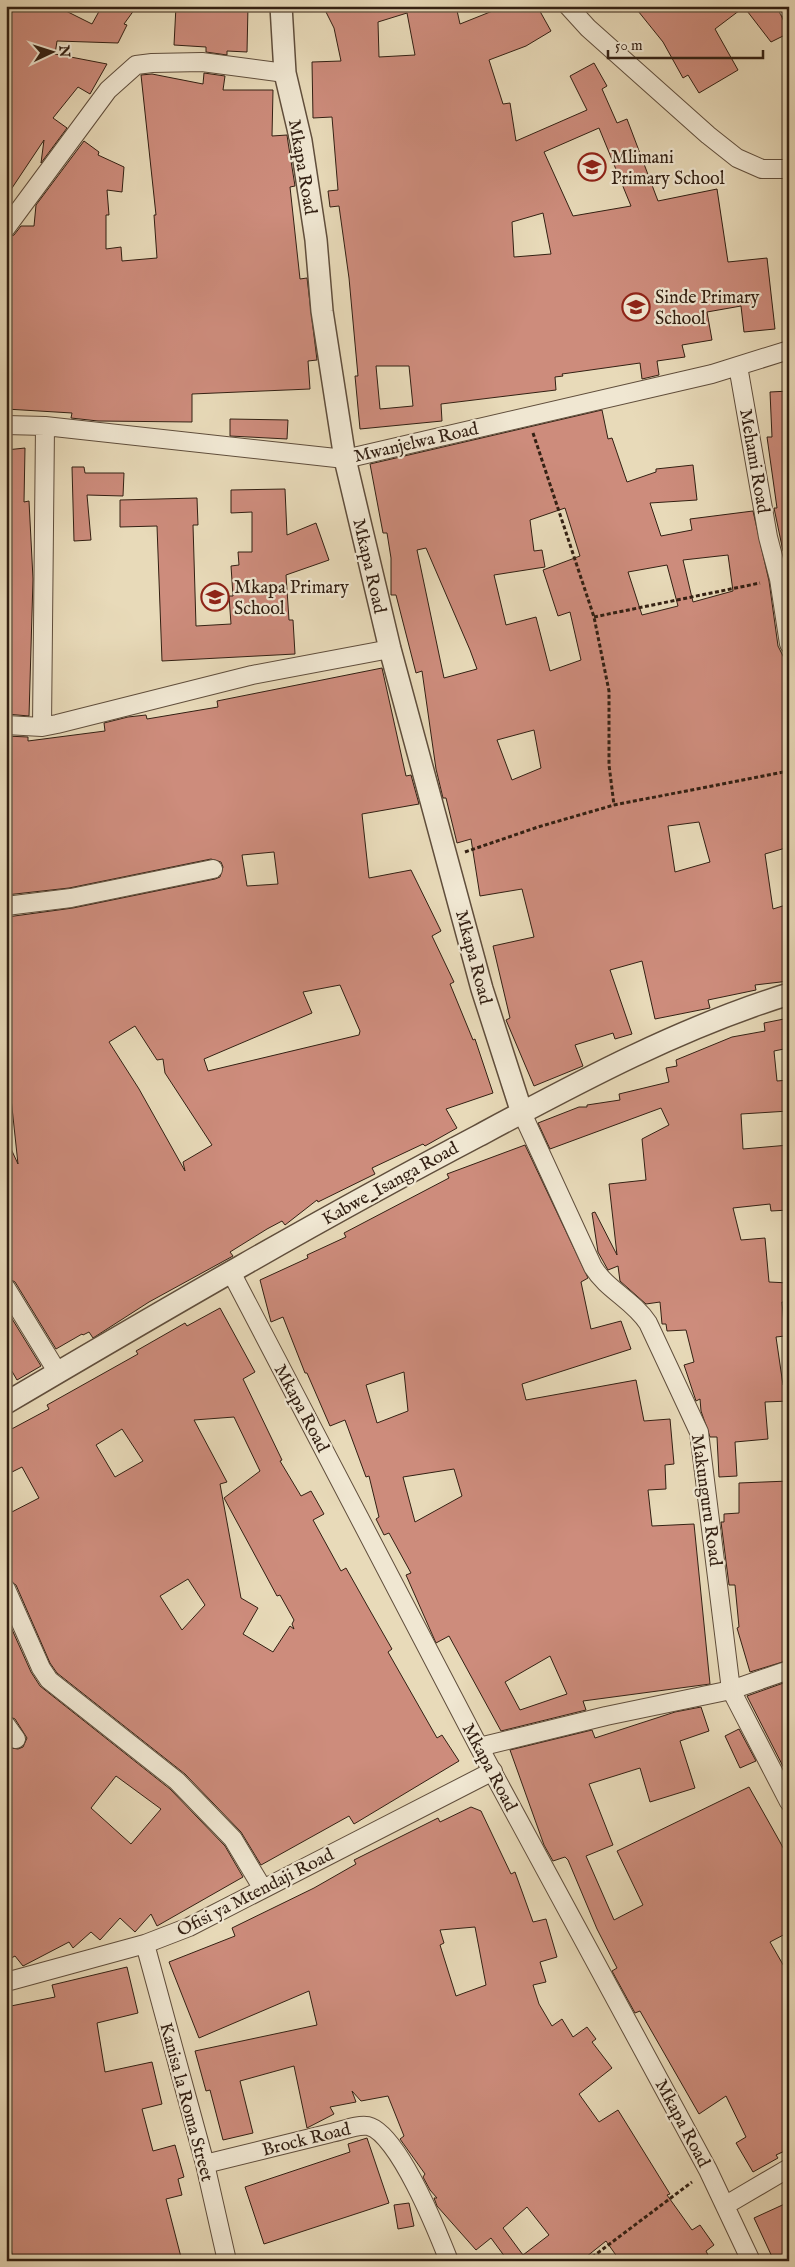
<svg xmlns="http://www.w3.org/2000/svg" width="795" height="2267" viewBox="0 0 795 2267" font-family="'IM FELL English',serif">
	<rect width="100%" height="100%" fill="#e8dab9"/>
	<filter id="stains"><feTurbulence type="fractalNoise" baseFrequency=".004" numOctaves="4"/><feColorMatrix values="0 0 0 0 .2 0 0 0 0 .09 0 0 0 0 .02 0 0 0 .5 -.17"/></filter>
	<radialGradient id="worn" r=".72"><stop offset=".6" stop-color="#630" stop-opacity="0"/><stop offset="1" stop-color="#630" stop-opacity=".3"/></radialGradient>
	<!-- building -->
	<path fill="#cd8c7c" stroke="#332013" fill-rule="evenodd" d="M6 6H56L92 24 102 6H137L124 24 127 25 118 43 57 41 55 54 107 64 90 94 78 87 53 118 67 128 41 163 44 140 6 197Z
		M176 6H248L247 52 227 51V55L206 52V47L174 45Z
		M323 6H422L424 11 441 6H456L460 24 505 6H537L551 31 526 46 489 60 503 104 510 103 516 141 587 110 570 76 594 63 607 86 602 89 617 123 627 119 658 201 717 189 728 262 767 258 775 329 744 332 741 306 707 312 712 340 682 345 685 357 657 361 659 375 642 379 640 363 562 374 563 376 555 377 556 390 441 404 442 421 360 429 355 376H358L349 278 339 206 330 207 328 191 338 190 332 117 313 118 312 62 341 61 334 28ZM407 13 415 55 379 57 378 22ZM599 128 631 206 573 216 544 152ZM543 213 551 254 514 257 512 222ZM376 366H409L413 406 380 409Z
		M634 6H777L789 33 771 42 744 7 715 29 738 70 699 93 688 75 683 78 663 42Z
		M204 73 225 76 223 90H273L272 136 287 135 288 142 295 186 290 187 300 279 307 278 317 360 308 361 310 389 192 394V422L98 421 71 418 72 413 6 409V238L14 235 21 226H34L36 205 84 141 99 152 98 155 124 167 122 192 107 190 109 215H106V249L121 247 122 261 157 258 154 215H156L141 75 152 74 203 84Z
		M789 391V551H783L774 508H777L767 437H772L770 392Z
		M602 410 608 439 612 438 627 482 656 472V469L693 465 697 500 650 503 661 536 692 530 690 519 753 511 769 581 778 646 784 658 787 676H784L789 702V847L765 854 773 909 789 904V981L755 985 756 990 708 1000 710 1008 655 1019 642 961 610 970 632 1034 615 1039 613 1033 575 1045 583 1066 534 1086 506 1020 510 1018 493 946 534 937 522 889 480 896 471 839 457 843 446 798H443L436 769 422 671 416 673 396 595H391V558L387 533H383L370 464ZM565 508 580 556 543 570 558 616 570 612 581 660 550 671 536 617 506 625 494 575 545 567 542 550 534 551 530 520ZM426 548 470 650 477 669 444 678 417 550ZM728 555 733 591 693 602 683 560ZM667 565 678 606 642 615 628 572ZM534 730 541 768 512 780 497 740ZM699 822 710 862 675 872 668 826Z
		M230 419 288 420 287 439 230 436Z
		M25 448 24 502 29 501 33 579 29 716 6 714V450Z
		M72 467H84L85 473H124L123 496 87 495 91 540 74 541Z
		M285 489 287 535 316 523 329 560 286 575 289 620H293L295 654 162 661 157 526 120 527V500L197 498 198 525H193L196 626 231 624 229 596H233L231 566 239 565 238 552H252V512L231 513V490Z
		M382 668 406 776 411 775 419 804 362 814 369 878 411 870 441 931 432 936 454 982 450 984 473 1040 475 1039 493 1093 446 1109 457 1128 425 1146 423 1144 372 1168 375 1174 318 1202 317 1200 285 1225 282 1221 267 1229 230 1252 233 1256 149 1302 93 1338 89 1332 83 1335 82 1334 56 1349 15 1282 6 1277V1138L18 1164 6 1051V945H9L7 917 73 908 215 879 220 877 223 867 221 862 211 859 69 888 6 895V853L10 852 6 816V736L28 737V741L105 731 104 723 128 717 146 715 147 719 218 707 217 701ZM274 852 278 884 247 886 242 855ZM340 985 360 1031 359 1035 208 1071 204 1059 312 1013 303 992ZM135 1026 157 1060 163 1059 165 1073 212 1145 183 1162 185 1171 139 1089 109 1042Z
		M789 1018V1048L774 1051 777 1081 789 1080V1111L741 1114 743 1149 789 1145V1210L771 1211 770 1204 733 1208 741 1240 765 1238 769 1282 789 1283V1302H782L785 1336 776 1337 783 1385 789 1384V1401L765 1402 768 1439 735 1442 737 1476 719 1477 717 1437H710L701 1411 700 1399 696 1401 684 1365 694 1362 686 1330 667 1331 666 1324H662L660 1302 646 1304 620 1281 618 1266 608 1270 598 1252 592 1213 595 1212 617 1255 609 1184 646 1180 642 1139 669 1125 661 1108 550 1149 538 1123 579 1107H587V1105L620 1100 619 1094 669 1082 666 1068 677 1066 676 1060 732 1037 765 1031 764 1023Z
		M525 1145 588 1278 581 1282 591 1329 621 1321 631 1349 522 1384 526 1400 636 1380 644 1421 670 1419 674 1464 665 1465 666 1489 648 1490 652 1526 694 1524 710 1684 583 1701 586 1710 501 1731 449 1636 436 1643 406 1575 411 1573 389 1533 384 1535 376 1519 379 1517 369 1476 366 1477 345 1420 330 1426 307 1373H305L283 1317 271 1322 260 1280 308 1258 307 1255 346 1237 344 1233 449 1178 447 1174ZM404 1372 408 1411 377 1423 366 1385ZM454 1469 462 1496 415 1522 403 1477ZM550 1656 567 1694 520 1710 505 1682Z
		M220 1308 255 1372 243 1379 282 1460 280 1461 301 1496 311 1491 324 1514 313 1520 341 1571 346 1568 368 1607 392 1649 388 1652 437 1738 442 1735 459 1761 354 1824 349 1816 261 1865 241 1832 185 1774 57 1673 50 1663 16 1585 6 1579V1515L39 1498 22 1467 6 1475V1432L49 1409 47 1405 138 1354 136 1351 185 1323 187 1326ZM234 1417 260 1471 224 1498 277 1596 280 1595 294 1620 292 1624 294 1629 290 1626 273 1652 243 1634 258 1608 241 1598 220 1484 227 1482 194 1420ZM122 1429 143 1461 115 1477 96 1445ZM188 1579 205 1605 182 1630 160 1596Z
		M6 1309 41 1366 17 1380 6 1361Z
		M789 1481V1660L750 1672 737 1628 739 1627 735 1585H729L721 1522H724V1514L739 1513V1483Z
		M6 1616 31 1672 40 1686 170 1789 225 1846 243 1877 157 1926 151 1914 135 1932 120 1918 100 1940 91 1932 73 1948 69 1942 23 1966 15 1956 6 1961V1744L11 1748 18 1749 23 1747 27 1738 15 1719 6 1715V1638L11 1635 6 1624ZM116 1776 161 1809 131 1844 91 1808Z
		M789 1681V1778L747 1696Z
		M701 1707 709 1731 680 1741 695 1788 650 1802 640 1768 589 1784 613 1845 586 1856 614 1920 643 1905 617 1851 749 1787 780 1842 789 1859V1932L770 1942 789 1975V2149L776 2155 778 2158 753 2172 736 2143 746 2137 726 2096 699 2114 640 2011 635 2013 612 1971 617 1968 597 1929 568 1860 565 1857 553 1861 544 1845 510 1750 592 1730 595 1738 675 1712Z
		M739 1729 756 1761 740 1768 725 1736Z
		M471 1807 481 1811 511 1874 515 1872 533 1922 546 1919 557 1957 540 1962 546 1982 533 1985 539 2004 552 2026 562 2019 573 2037 587 2027 596 2039 592 2042 612 2068 579 2094 599 2122 618 2110 670 2194 667 2195 692 2230 700 2225 714 2245 706 2251 711 2261H620L606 2241 581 2261H508L491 2238 476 2250 437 2206 434 2198H437L430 2190 423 2177 425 2174 400 2139 404 2136 388 2096 361 2101 352 2091 356 2102 330 2107 334 2114 307 2128 294 2066 240 2081 253 2133 223 2140 210 2090 206 2091 195 2051 317 2025 309 1991 199 2038 169 1962 235 1936 232 1928 314 1888 356 1864 354 1860 438 1818 440 1822ZM475 1927 486 1985 456 1996 440 1945 444 1943 440 1930ZM527 2207 549 2235 523 2255 503 2228Z
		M127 1967 138 2013 97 2023 105 2072 152 2062 162 2104 142 2109 153 2151 175 2145 184 2177 178 2179 182 2195 166 2199 182 2261H14L6 2227V2007L55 1997 52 1985Z
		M367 2138 389 2203 264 2244 245 2187 350 2152 348 2144Z
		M789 2202V2261H774L754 2218Z
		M409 2203 414 2226 398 2229 394 2205Z"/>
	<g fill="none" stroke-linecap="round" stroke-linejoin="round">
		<!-- minor casing -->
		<g stroke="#604e3c" stroke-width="20">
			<path id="minor" d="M568 6 588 28 708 135 737 158 762 169H789
				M787 6 789 10
				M6 228 108 90 136 65 152 63 202 62 285 73
				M738 366 768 537 779 579 789 644
				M6 425 45 426 345 459 712 374 789 350
				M6 725 42 727 57 724 252 675 390 649
				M42 727 45 426
				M6 906 71 898 213 869
				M522 1113 593 1267C607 1290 633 1300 648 1323L699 1432 731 1690 789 1802
				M231 1272 479 1747 708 2170 751 2261
				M6 1288 58 1373
				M6 1589 41 1668 49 1680 177 1781 233 1839 263 1889
				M6 1725 16 1739
				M479 1747 606 1716 731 1690 789 1670
				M145 1944 205 2164 227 2261
				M6 1982 145 1944 189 1927 493 1771
				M205 2164C247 2154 289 2143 331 2133 342 2131 357 2124 368 2126 398 2132 438 2233 449 2261
				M726 2205 789 2168"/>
		</g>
		<!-- tertiary casing -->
		<g stroke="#604e3c" stroke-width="24">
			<path id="tertiary" d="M281 6 285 73 301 141 316 240 322 311 345 459 390 649 482 989 522 1113
				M6 1403C162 1311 318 1220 478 1136 579 1082 679 1028 789 994"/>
		</g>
		<!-- path -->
		<path stroke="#332013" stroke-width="3" stroke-dasharray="4 2.5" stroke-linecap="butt" d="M533 433 594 617 609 691V765L614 805
			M594 617 760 583
			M465 852 538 827 614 805 789 771
			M587 2261 692 2182"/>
		<!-- minor -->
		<use href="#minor" stroke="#f0e7d2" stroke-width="18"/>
		<!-- tertiary -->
		<use href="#tertiary" stroke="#f0e7d2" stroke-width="21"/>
	</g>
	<!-- icons -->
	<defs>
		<g id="school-ring" transform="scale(1.4375)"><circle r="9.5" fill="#f0e7d2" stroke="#8f2418" stroke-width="1.5"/><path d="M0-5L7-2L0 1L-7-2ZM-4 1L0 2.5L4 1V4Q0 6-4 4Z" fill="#8f2418"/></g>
	</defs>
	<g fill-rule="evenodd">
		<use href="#school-ring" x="592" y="167"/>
		<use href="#school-ring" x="636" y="307"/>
		<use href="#school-ring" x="215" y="597"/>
	</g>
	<g text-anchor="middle" stroke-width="4.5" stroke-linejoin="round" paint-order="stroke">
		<!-- poi labels -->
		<g font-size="18" fill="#332013" stroke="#f0e7d2" text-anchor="start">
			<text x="611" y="163">Mlimani<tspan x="611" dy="21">Primary School</tspan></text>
			<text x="655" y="303">Sinde Primary<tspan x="655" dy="21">School</tspan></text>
			<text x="234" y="593">Mkapa Primary<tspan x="234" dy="21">School</tspan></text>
		</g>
		<!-- street labels -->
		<g font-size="18" fill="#332013" stroke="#f0e7d2">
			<text transform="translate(303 167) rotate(80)" y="6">Mkapa Road</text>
			<text transform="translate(416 442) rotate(-13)" y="6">Mwanjelwa Road</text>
			<text transform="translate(755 461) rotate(80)" y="6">Mehami Road</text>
			<text transform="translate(370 566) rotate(77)" y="6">Mkapa Road</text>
			<text transform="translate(474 957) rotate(75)" y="6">Mkapa Road</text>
			<text transform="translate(390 1183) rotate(-29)" y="6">Kabwe_Isanga Road</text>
			<text transform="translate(302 1408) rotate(62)" y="6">Mkapa Road</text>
			<text transform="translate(707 1500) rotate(82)" y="6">Makunguru Road</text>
			<text transform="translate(490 1767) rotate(62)" y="6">Mkapa Road</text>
			<text transform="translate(255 1892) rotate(-27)" y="6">Ofisi ya Mtendaji Road</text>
			<text transform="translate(187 2102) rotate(75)" y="6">Kanisa la Roma Street</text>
			<text transform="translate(683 2123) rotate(62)" y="6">Mkapa Road</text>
			<text transform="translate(306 2139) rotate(-14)" y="6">Brock Road</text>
		</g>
	</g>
	<!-- margin -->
	<rect width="795" height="2267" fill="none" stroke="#e8dab9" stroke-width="25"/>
	<rect x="8" y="8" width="780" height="2252" fill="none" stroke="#332013" stroke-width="2.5"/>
	<rect x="12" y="12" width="770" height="2242" fill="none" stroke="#332013"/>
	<!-- north arrow -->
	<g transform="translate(52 52) rotate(86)" stroke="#f0e7d2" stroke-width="4" paint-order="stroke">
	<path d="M0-4L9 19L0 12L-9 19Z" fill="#332013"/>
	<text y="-8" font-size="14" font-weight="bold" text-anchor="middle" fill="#332013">N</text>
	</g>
	<!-- scale -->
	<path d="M608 50v8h155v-8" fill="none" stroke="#332013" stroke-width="2.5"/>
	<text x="615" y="50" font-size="15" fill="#332013" stroke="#f0e7d2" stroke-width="4" paint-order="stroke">50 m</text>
	<rect width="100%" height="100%" filter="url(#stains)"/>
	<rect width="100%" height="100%" fill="url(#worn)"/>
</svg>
